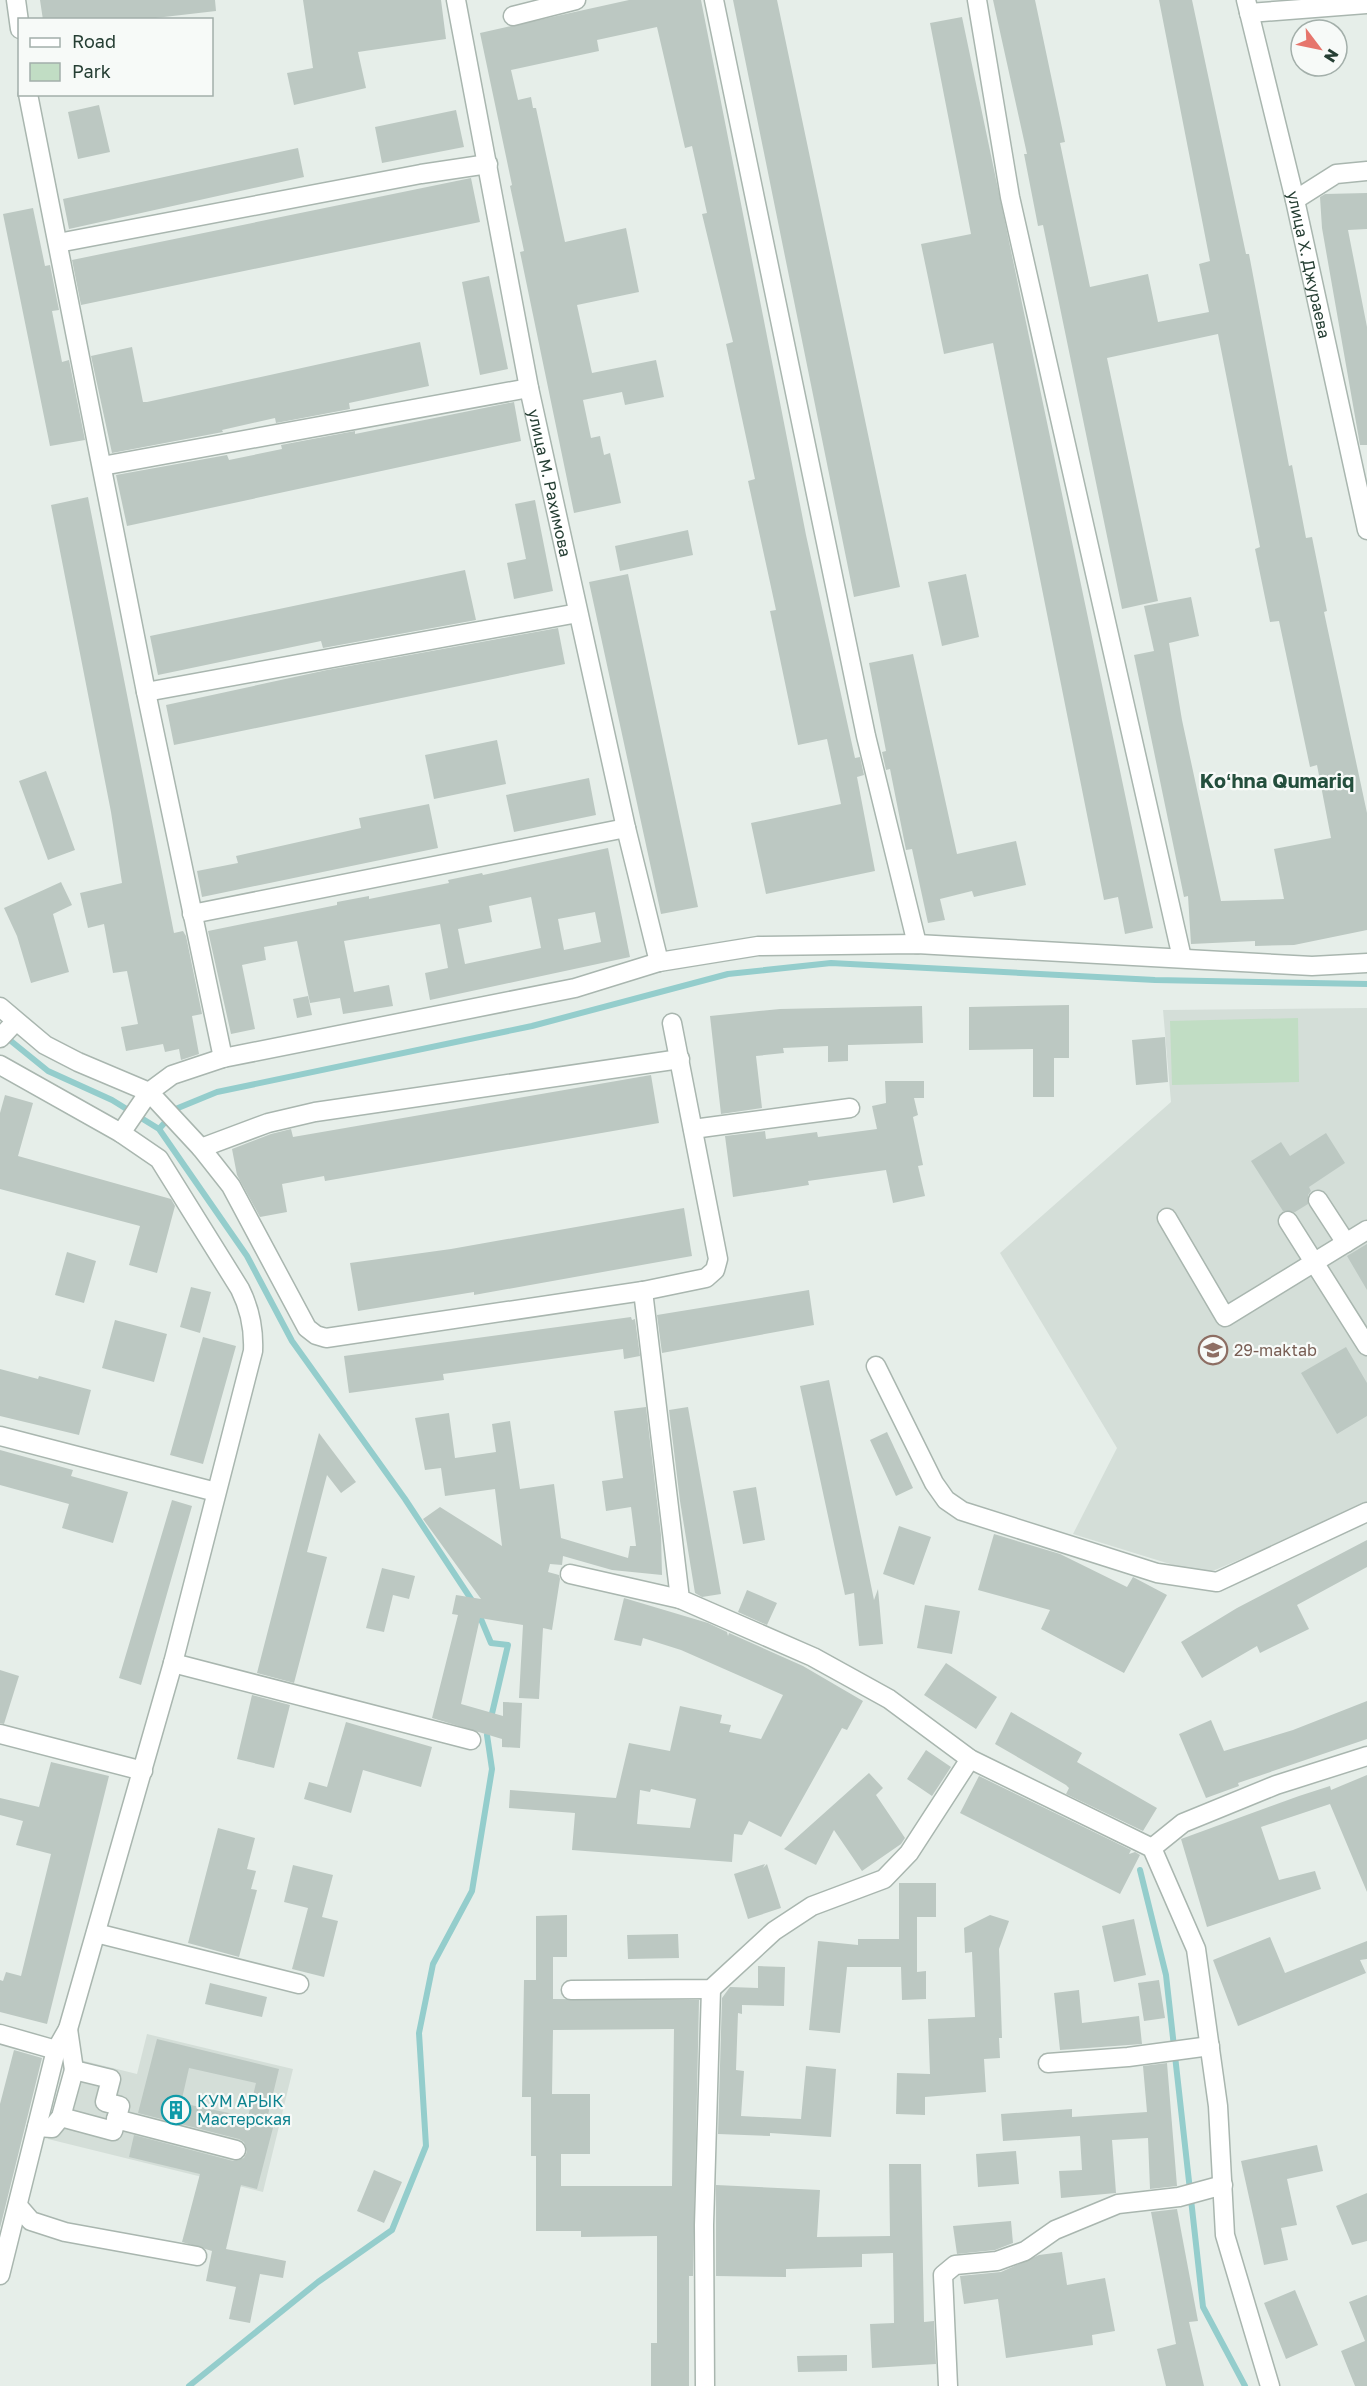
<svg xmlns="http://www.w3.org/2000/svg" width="1367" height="2386" viewBox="0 0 1367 2386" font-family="'Golos Text',sans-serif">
	<rect width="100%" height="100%" fill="#e6eee9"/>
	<!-- built -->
	<path fill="#d4ded8" d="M1367 1008V1505L1215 1570 1199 1573 1073 1534 1117 1448 1000 1253 1171 1102 1163 1010Z
		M147 2034 293 2069 263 2192 48 2139 68 2057 137 2074Z"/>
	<!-- green -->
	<path fill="#c1ddc4" d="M1298 1018 1299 1082 1172 1085 1170 1021Z"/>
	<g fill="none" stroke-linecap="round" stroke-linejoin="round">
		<!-- stream -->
		<path stroke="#94cdcc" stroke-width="6" d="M6 1037 48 1071 112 1100 159 1129 247 1256 292 1341 405 1499 473 1602
			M159 1129 178 1108 217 1092 532 1026 728 974 831 963 1155 980 1367 984
			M1140 1870 1166 1975 1203 2307 1245 2386
			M189 2386 318 2282 392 2230 426 2146 419 2033 433 1964 472 1891 492 1769 487 1735 508 1645 491 1643 478 1612"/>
	</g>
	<!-- building -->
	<path fill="#bcc8c2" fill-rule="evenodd" d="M40 0H215L216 11 138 20H43Z
		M303 0H441L446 39 358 52 366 88 294 105 287 73 313 68Z
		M629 0H701L806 535 855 758 860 757 864 775 857 777 875 871 766 894 751 823 841 804 827 739 798 745 770 611 776 610 748 481 755 479 726 344 733 342 702 214 707 213 692 146 685 148 657 27 597 40 599 51 511 70 518 100 531 97 533 108H536L565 242 626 228 639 292 577 305 592 373 656 360 664 397 625 405 622 392 583 400 591 438 600 436 604 455 610 453 621 503 574 513 520 252 524 251 510 186 512 185 480 33Z
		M733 0H777L900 587 854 597Z
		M993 0H1035L1065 142 1060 143 1090 287 1148 274 1158 322 1209 312 1199 264 1210 261 1159 0H1192L1246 254H1249L1289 466 1292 465 1306 538 1312 537 1327 611 1324 612 1367 813V930L1294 945 1255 946V941L1191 944 1188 896 1184 897 1134 655 1154 651 1144 606 1191 597 1199 636 1169 643 1182 720 1221 901 1284 899 1274 849 1331 838 1317 765 1310 767 1279 621 1270 622 1255 549 1260 547 1218 334 1107 358 1158 601 1122 609 1043 225 1038 226 1024 154H1027Z
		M962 17 1153 928 1125 934 1118 897 1104 900 993 343 944 354 921 244 971 234 930 23Z
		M99 105 110 152 78 159 68 112Z
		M456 110 464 147 382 163 375 127Z
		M298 148 304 177 69 229 63 199Z
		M471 178 480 222 81 305 72 260Z
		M1367 193V229L1348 230 1367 327V445H1360L1322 228 1320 197 1325 194Z
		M33 208 45 266 50 265 59 310 52 311 62 362 69 360 85 440 50 446 3 214Z
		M489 276 508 369 480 375 462 282Z
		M420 342 429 386 349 403 350 409 276 423 275 418 222 430 223 432 112 453 91 356 132 347 143 402H147Z
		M514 402 521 441 127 526 116 475 227 455 229 460 282 449 281 445 355 431V434Z
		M88 497 174 933 183 931 186 936 202 1014 192 1016 199 1054 181 1060 179 1049 165 1052 163 1044 126 1051 121 1027 138 1024 127 971 113 973 104 924 88 928 80 893 122 883 111 812 51 505Z
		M535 500 553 591 514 599 507 563 526 559 515 504Z
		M688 530 693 555 620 571 615 546Z
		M465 570 476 620 323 648 321 641 158 675 150 636Z
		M628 574 698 907 661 914 589 582Z
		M966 574 979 637 942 646 928 582Z
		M558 628 565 664 174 745 166 705 327 670Z
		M913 654 957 854 1016 841 1026 885 974 897 972 891 940 899 945 920 928 923 912 849 906 850 890 769 886 770 882 752 886 751 869 663Z
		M497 740 506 784 434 799 425 755Z
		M46 771 75 850 48 860 19 781Z
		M589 778 596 815 514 832 506 795Z
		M429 804 438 848 202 897 197 871 238 863 236 856 361 828 359 818Z
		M608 848 630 957 430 1000 425 973 448 968 440 924 344 941 354 992 389 985 393 1006 343 1014 340 998 310 1003 297 941 264 947 266 960 242 965 255 1029 231 1034 208 931 337 905V902L369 896V899L449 883 448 880 482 873 483 875ZM531 897 541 948 465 964 458 929 492 922 489 906ZM595 912 601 942 564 950 558 919Z
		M61 882 72 905 53 914 69 972 31 983 17 936 4 908Z
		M308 996 312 1015 297 1018 293 999Z
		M1069 1005V1058H1054V1097H1033V1049L969 1050V1007Z
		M922 1006 923 1043 848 1045V1061L828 1062V1046L783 1048 784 1053 756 1056 762 1108 721 1114 710 1016 780 1009Z
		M1165 1037 1168 1082 1136 1085 1132 1040Z
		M651 1075 659 1123 325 1181 324 1176 282 1184 287 1212 260 1217 237 1175 232 1149 271 1134 291 1129 293 1137Z
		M885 1081H924V1098H914L918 1115 913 1117 923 1165 918 1166 925 1196 893 1203 886 1170 808 1181 809 1185 733 1197 725 1136 765 1131 766 1139 817 1132 818 1137 877 1129 872 1106 886 1103Z
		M5 1095 33 1103 18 1156 171 1199 175 1206 157 1273 129 1265 140 1226 0 1189V1113Z
		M1326 1133 1345 1163 1309 1187 1311 1191 1308 1195V1204L1295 1212 1283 1211 1251 1161 1281 1142 1290 1156Z
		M684 1208 692 1256 474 1295V1292L358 1311 350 1263 451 1249Z
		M1367 1244V1290L1347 1256Z
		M67 1252 96 1261 84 1303 55 1295Z
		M191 1287 211 1292 200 1333 180 1327Z
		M809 1290 814 1325 662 1353 657 1315Z
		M631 1317 632 1320 635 1319 640 1356 624 1359 623 1349 443 1374 444 1380 349 1393 344 1356Z
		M115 1320 167 1334 154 1382 102 1368Z
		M203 1337 236 1346 203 1464 170 1455Z
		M1346 1347 1367 1383V1416L1337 1434 1301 1373Z
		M0 1369 38 1379 39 1376 91 1390 79 1435 0 1416Z
		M829 1380 874 1600 878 1589 883 1644 859 1646 854 1593 845 1595 800 1386Z
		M646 1407 661 1535 662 1575 612 1570 563 1556 562 1565 550 1564 548 1572 559 1575 560 1579 552 1630 543 1628 539 1699 519 1698 523 1625 480 1618 461 1704 503 1716V1702L522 1703 520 1748 502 1747V1739L432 1718 458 1615 452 1614 456 1595 481 1599 423 1519 440 1507 502 1546 495 1489 445 1496 441 1468 425 1470 415 1418 449 1413 455 1458 496 1452 492 1424 510 1421 520 1489 554 1484 561 1538 628 1558 630 1546H636L631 1507 606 1511 602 1481 623 1478 614 1411Z
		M688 1407 721 1594 702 1597 695 1593 680 1501 669 1410Z
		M887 1432 913 1488 896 1496 870 1440Z
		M319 1433 356 1482 341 1493 327 1475 307 1552 327 1557 294 1683 257 1673Z
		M0 1450 73 1470 71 1476 128 1492 113 1543 62 1528 69 1504 0 1485Z
		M756 1487 765 1540 743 1544 733 1491Z
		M172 1500 192 1506 141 1685 119 1678Z
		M899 1526 931 1537 914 1585 883 1574Z
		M994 1534 1060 1554 1127 1587 1133 1577 1167 1595 1124 1673 1041 1629 1050 1610 978 1590Z
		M1367 1540V1567L1297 1605 1309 1629 1260 1653 1257 1646 1202 1678 1181 1642 1237 1608Z
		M382 1568 415 1576 409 1599 393 1595 384 1632 366 1628Z
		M747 1590 777 1603 767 1625 738 1612Z
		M624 1598 708 1623 727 1632 728 1636 729 1633 803 1666 863 1701 847 1730 842 1728 781 1837 749 1821 742 1835 734 1834 732 1862 572 1850 575 1813 509 1808 510 1790 616 1798 629 1743 670 1751 680 1706 722 1715 720 1723 731 1725 729 1732 761 1739 783 1695 681 1650 643 1638 641 1646 614 1640ZM651 1789 696 1799 690 1828 637 1824 640 1790 650 1792Z
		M925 1605 960 1611 952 1654 917 1648Z
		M946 1663 997 1697 976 1729 924 1695Z
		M0 1670 19 1676 4 1724 0 1723Z
		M252 1695 290 1705 274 1768 237 1759Z
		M1367 1701V1739L1238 1783 1239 1786 1206 1798 1179 1734 1211 1720 1224 1751 1293 1730Z
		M1011 1712 1082 1753 1077 1762 1157 1808 1143 1831 1066 1794 1069 1788 1066 1785 995 1744Z
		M346 1722 432 1747 421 1787 363 1770 351 1813 304 1799 309 1782 327 1787Z
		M926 1750 951 1767 932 1796 907 1779Z
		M51 1762 109 1776 47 2024 0 2012V1980L3 1981 6 1972 21 1976 51 1854 16 1845 23 1821 0 1815V1798L39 1807Z
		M869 1773 883 1788 876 1795 905 1838 901 1844 862 1871 834 1830 816 1865 784 1849Z
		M1367 1775V1892L1330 1804 1261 1827 1279 1880 1315 1871 1321 1889 1207 1927 1181 1839 1299 1796 1330 1786 1331 1790Z
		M979 1776 1131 1850 1129 1854 1135 1852 1140 1855 1120 1894 960 1813Z
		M218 1828 255 1838 247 1869 256 1871 251 1889 257 1890 239 1957 188 1943Z
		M765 1864 763 1868 767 1864 781 1908 748 1919 734 1874Z
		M293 1865 333 1875 322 1917 338 1921 324 1977 292 1969 308 1908 284 1902Z
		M899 1883H936V1917H917V1972L926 1971V1999L902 2000 901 1967H847L840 2033 809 2030 818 1941 858 1945V1939H899Z
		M567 1915V1957H553V1999L699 2000 693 2276H689V2386H651V2343H657V2236L581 2237V2231H536V2156H531V2097H522L524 1980H536V1916ZM674 2029 672 2186H561V2154H590V2094H552L553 2030Z
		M990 1915 1009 1921 999 1949 1002 2038H999L1000 2058 984 2059 986 2092 925 2097V2115L896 2114 897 2073 930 2074 928 2019 975 2017 972 1952 965 1953 964 1928Z
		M1134 1919 1146 1975 1114 1982 1102 1926Z
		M678 1934 679 1958 628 1959 627 1935Z
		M1270 1937 1285 1973 1367 1941V1959L1360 1960 1366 1973 1238 2026 1213 1960Z
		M758 1966 785 1967 784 2006 742 2005V2014L738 2013 736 2070 744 2071 741 2116 801 2119 806 2066 836 2069 831 2137 770 2133V2136L718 2134 722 1998 730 1987 758 1988Z
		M1159 1980 1165 2018 1144 2021 1138 1983Z
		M210 1983 267 1997 262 2017 205 2004Z
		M1079 1990 1082 2023 1139 2016 1142 2044 1060 2050 1054 1993Z
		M157 2039 279 2069 266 2123 274 2124 257 2189 241 2185 226 2249 286 2261 283 2278 260 2274 250 2323 229 2319 236 2287 206 2281 212 2251 182 2242 200 2174 129 2157 134 2135 233 2161 244 2158 247 2152 244 2142 239 2139 138 2113ZM189 2068 256 2083 248 2117 181 2103Z
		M14 2050 42 2058 0 2228V2104Z
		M1167 2063 1177 2186 1150 2189 1148 2138 1112 2140 1116 2193 1061 2198 1059 2171 1082 2170 1080 2136 1003 2141 1001 2114 1072 2109V2117L1147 2112 1143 2066Z
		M1317 2145 1323 2171 1287 2179 1297 2225 1281 2228 1288 2260 1264 2265 1241 2161Z
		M1016 2151 1019 2184 978 2187 976 2154Z
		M889 2164H921L924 2322 934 2321 936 2364 872 2368 870 2324 894 2323 893 2253 862 2254V2267L786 2269V2277L716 2276V2185L820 2190 817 2237 890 2236Z
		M374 2170 402 2182 384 2223 357 2211Z
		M1367 2193V2241L1352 2245 1336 2206Z
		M1177 2209 1198 2321 1189 2322 1204 2386H1166L1157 2349 1176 2344 1151 2212Z
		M1011 2221 1013 2243 995 2250 957 2254 953 2226Z
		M1062 2252 1067 2285 1105 2278 1115 2331 1092 2335 1093 2345 1006 2358 998 2299 964 2304 960 2276 1001 2272 1039 2255Z
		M1295 2290 1318 2345 1286 2359 1264 2303Z
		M1367 2295V2386H1355L1341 2351 1365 2341 1349 2302Z
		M847 2355V2371L798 2372 797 2356Z"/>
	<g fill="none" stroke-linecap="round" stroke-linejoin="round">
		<!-- minor casing -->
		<g stroke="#a9b6af" stroke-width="21">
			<g id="minor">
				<path d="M16 0 20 29"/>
				<path id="s1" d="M456 0 529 388 626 828 659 962"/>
				<path d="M714 0 866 736 917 944"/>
				<path d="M977 0 1010 197 1182 958"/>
				<path id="s2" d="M1246 0 1295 200 1367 530"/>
				<path d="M1249 13 1367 4"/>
				<path d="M513 16 576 0"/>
				<path d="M28 94 146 692 223 1058"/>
				<path d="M1295 200 1336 174 1367 171"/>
				<path d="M58 243 421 174 488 164"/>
				<path d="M102 466 529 388"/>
				<path d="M146 692 578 613"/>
				<path d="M192 914 626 828"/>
				<path d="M0 1007 45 1045 78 1062 149 1092 201 1148 231 1186 307 1328 316 1335 326 1338 643 1291 706 1278 715 1270 718 1259 672 1023"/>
				<path d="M0 1038 15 1022"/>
				<path d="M0 1065 121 1133 159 1159 240 1289C250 1309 254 1329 253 1351L173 1663 68 2029 56 2050 0 2275"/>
				<path d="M693 1129 850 1108"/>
				<path d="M121 1133 149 1092 172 1075 223 1058 575 988 659 962 758 946 917 944 1312 966 1367 963"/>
				<path d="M201 1148 268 1123 315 1112 680 1059"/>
				<path d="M1318 1200 1346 1243"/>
				<path d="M1167 1218 1225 1317 1367 1230"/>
				<path d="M1288 1221 1367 1346"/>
				<path d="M643 1291 680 1599 813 1657 889 1699 970 1759 1152 1848 1196 1949 1218 2106 1225 2235 1270 2386"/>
				<path d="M876 1366 934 1483 946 1500 962 1511 1157 1573 1217 1582 1367 1512"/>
				<path d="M0 1436 216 1492"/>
				<path d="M570 1574 680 1599"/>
				<path d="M173 1663 471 1740"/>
				<path d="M0 1734 143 1771"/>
				<path d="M1152 1848 1183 1823 1276 1785 1367 1756"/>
				<path d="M96 1933 299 1984"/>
				<path d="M571 1990 711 1989 774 1931 812 1906 884 1879 909 1853 970 1759"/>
				<path d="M0 2034 56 2050"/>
				<path d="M1048 2063 1128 2057 1210 2046"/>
				<path d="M61 2117 113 2131 120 2106 105 2102 111 2079 74 2070 68 2029"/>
				<path d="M116 2119 236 2150"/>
				<path d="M37 2127 52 2128 61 2117 74 2070"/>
				<path d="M18 2206 31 2221 65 2232 197 2256"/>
				<path d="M705 2386 704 2225 711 1989"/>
				<path d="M948 2386 943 2275 955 2265 997 2261 1025 2251 1055 2230 1118 2204 1179 2197 1223 2185"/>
			</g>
		</g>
		<!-- minor -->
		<use href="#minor" stroke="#fff" stroke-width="18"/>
	</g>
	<!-- icons -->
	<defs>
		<g id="school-ring" transform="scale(1.5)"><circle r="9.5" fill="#f7faf8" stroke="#8d6e63" stroke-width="1.5"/><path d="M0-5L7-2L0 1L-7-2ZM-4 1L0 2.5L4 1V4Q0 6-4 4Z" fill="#8d6e63"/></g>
		<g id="building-ring" transform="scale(1.5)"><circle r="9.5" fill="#f7faf8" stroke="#0f9aa8" stroke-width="1.5"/><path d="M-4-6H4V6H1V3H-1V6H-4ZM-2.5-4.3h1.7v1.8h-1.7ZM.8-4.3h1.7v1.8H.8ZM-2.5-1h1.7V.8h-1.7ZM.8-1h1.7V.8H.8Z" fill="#0f9aa8"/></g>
	</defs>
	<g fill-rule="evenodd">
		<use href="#school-ring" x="1213" y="1350"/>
		<use href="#building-ring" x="176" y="2110"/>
	</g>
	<g text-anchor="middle" stroke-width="4.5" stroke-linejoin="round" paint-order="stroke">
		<!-- street labels -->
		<g font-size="16" fill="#263f34" stroke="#f7faf8">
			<text dy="6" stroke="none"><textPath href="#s2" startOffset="272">улица Х. Джураева</textPath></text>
			<text dy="6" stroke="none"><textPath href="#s1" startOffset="492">улица М. Рахимова</textPath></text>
		</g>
		<!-- education labels -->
		<g font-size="16" fill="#785e54" stroke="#f7faf8" text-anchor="start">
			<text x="1234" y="1356">29-maktab</text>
		</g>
		<!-- culture labels -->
		<g font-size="16" fill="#0d838f" stroke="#f7faf8" text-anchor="start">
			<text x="197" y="2107">КУМ АРЫК<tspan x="197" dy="18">Мастерская</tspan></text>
		</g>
		<!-- quarter labels -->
		<g font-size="20" font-weight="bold" fill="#244f3d" stroke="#f7faf8">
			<text x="1277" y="788">Koʻhna Qumariq</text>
		</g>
	</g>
	<!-- legend -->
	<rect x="18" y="18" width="195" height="78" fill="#f7faf8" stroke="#a3afaa" stroke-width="1.5"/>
	<rect x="30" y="38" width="30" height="9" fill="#ffffff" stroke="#a3afaa" stroke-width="1.5"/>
	<text x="72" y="48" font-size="18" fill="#263f34">Road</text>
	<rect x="30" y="63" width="30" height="18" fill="#c1ddc4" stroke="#a3afaa" stroke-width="1.5"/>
	<text x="72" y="78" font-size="18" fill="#263f34">Park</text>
	<!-- north arrow -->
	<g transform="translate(1319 48) rotate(122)"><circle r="28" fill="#f7faf8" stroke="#a3afaa" stroke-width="1.5"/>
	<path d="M0-4.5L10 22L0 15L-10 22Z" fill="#e6756c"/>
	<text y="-9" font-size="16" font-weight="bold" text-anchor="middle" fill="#263f34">N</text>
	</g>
</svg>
